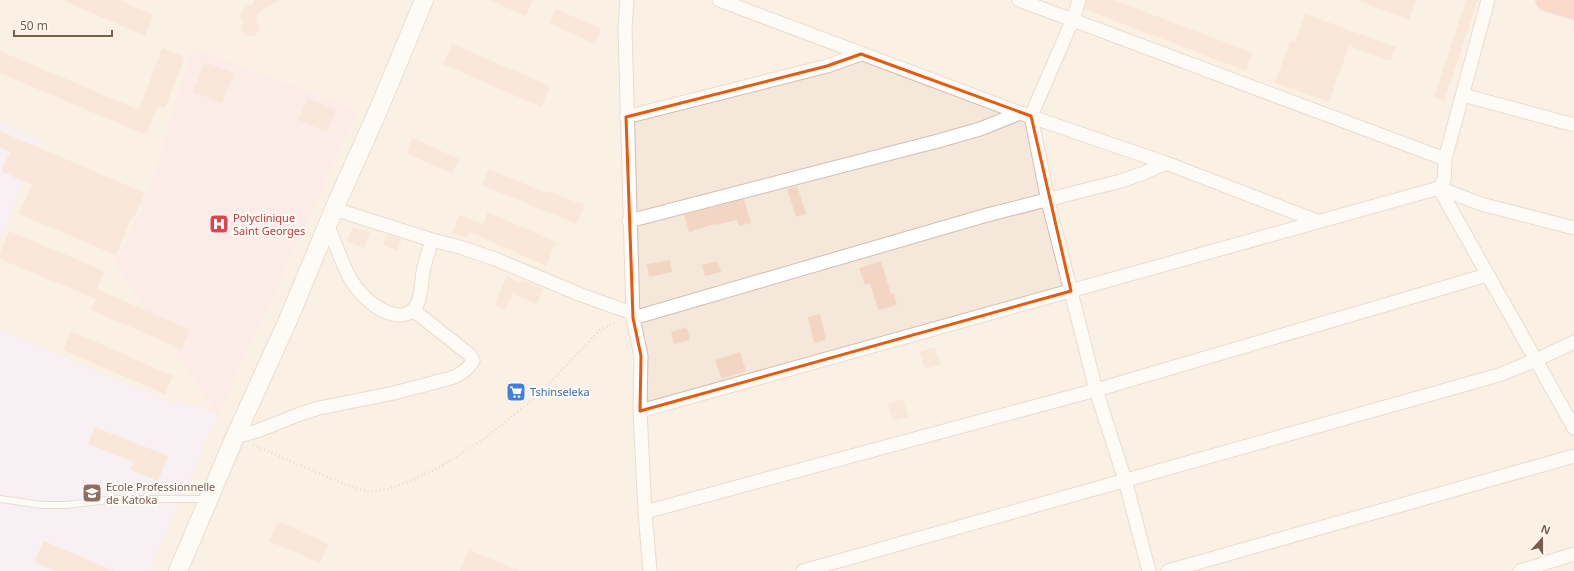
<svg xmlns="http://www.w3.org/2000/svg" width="1574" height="571" viewBox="0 0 1574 571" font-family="'Noto Sans',sans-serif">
	<rect width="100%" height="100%" fill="#fdf6ec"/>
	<!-- residential -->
	<path fill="#f5e8da" d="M0 0H1574V571H0Z"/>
	<!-- education -->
	<path fill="#f3e8fa" d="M0 122 41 140 0 239Z
		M0 330 168 401 204 408 218 415 149 571H0Z"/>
	<!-- medical -->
	<path fill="#fbdfe3" d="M192 48 358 111 218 415 115 264 152 184Z"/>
	<!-- building -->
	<path fill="#f3d5c3" d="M62 0H118L154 15 145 36Z
		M254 0H281L260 11 255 20 260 27 256 35 246 36 241 27 244 22 240 16 245 7 252 5Z
		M490 0H533L526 16Z
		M1087 0H1114L1253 53 1246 71 1084 9Z
		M1359 0H1416L1409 20 1359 1Z
		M1466 0H1478L1444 101 1434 97Z
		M556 9 601 29 595 44 550 23Z
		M1305 14 1396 47 1391 61 1349 46 1329 102 1275 83 1290 41 1295 42Z
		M452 44 550 86 541 107 443 64Z
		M162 48 185 57 165 108 158 106 146 135 0 73V51L139 110Z
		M205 62 234 73 222 103 193 92Z
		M308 98 336 110 327 132 298 120Z
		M0 131 145 193 135 216 133 215 116 255 19 214 32 185 1 171 10 152 0 147Z
		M413 138 459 159 452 174 406 153Z
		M489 169 546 193 547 191 584 205 577 224 482 185Z
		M797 186 806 214 796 217 787 189Z
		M744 199 751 223 739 226 737 220 715 225V224L689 232 684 215Z
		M488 212 556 242 546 266 470 232 467 238 452 233 459 215 483 224Z
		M353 227 370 233 364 248 347 241Z
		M9 231 104 271 97 289 190 330 182 349 91 310 96 299 0 259V253Z
		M387 234 402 239 397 250 383 245Z
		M670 260 672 272 649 277 647 264Z
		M718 261 721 272 705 276 702 265Z
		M881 261 891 294 894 293 897 305 878 310 870 283 865 285 859 268Z
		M507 276 520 283 521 280 543 289 537 304 512 294 505 310 494 305Z
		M820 314 826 340 814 343 808 317Z
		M687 327 690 340 674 344 671 332Z
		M71 331 173 376 165 394 63 350Z
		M935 347 941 365 925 369 920 352Z
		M740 352 746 371 722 379 715 360Z
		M903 399 908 417 893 421 888 404Z
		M95 427 168 456 158 481 130 470 134 462 88 444Z
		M278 521 329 544 320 563 269 541Z
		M44 541 114 571H55L34 562Z
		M469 550 520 571H460Z"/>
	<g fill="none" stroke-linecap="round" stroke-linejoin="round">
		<!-- lane casing -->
		<g stroke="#d1beb0" stroke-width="8">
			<path id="lane" d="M0 499 42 505H66L117 499H206"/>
		</g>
		<!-- street casing -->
		<g stroke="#d1beb0" stroke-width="15">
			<path id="street" d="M627 0 625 28 633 318 641 356 640 411 645 512 650 571
				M719 0 1020 113 1166 163 1317 221
				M1019 0 1445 159
				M1079 0 1073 19 1031 116 1048 201 1096 390 1125 480 1149 571
				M1463 95 1574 125
				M626 117 827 66 861 54
				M1439 188 1574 428
				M1439 188 1444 180 1445 159 1488 0
				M334 209 432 240 463 248 495 259 579 294 634 314
				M629 221 938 141 980 129 1020 113
				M327 225C342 255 344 283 374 305 380 309 386 313 393 314 399 316 408 315 413 310 422 301 421 283 423 272 425 261 429 250 432 240
				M633 318 987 215 1121 181 1144 173 1166 163
				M640 411 1439 188 1481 204 1574 228
				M235 437 257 431 300 414 319 408 394 393 451 378C461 375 467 370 473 361L470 355 413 310
				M645 512 1096 390 1487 275
				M803 571 1499 375 1536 360 1574 342
				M1168 571 1574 456
				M1520 571 1574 554"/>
		</g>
		<!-- secondary casing -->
		<g stroke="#d6c0b0" stroke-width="20">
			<path id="secondary" d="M178 571 235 437 289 318 334 209 378 111 424 0"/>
		</g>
		<!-- highway casing -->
		<g stroke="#dad1cd" stroke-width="24">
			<path id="highway" d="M1547 0 1574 8"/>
		</g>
		<!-- path -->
		<path stroke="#d9b8a5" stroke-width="2.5" stroke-dasharray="1 3" stroke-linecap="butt" d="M253 445 339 482 368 492 388 489 410 481 436 469 481 441 534 399 600 330 617 322"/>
		<!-- lane -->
		<use href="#lane" stroke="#fff" stroke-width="6"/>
		<!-- street -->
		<use href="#street" stroke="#fff" stroke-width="13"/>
		<!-- secondary -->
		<use href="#secondary" stroke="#fff" stroke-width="18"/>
		<!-- highway -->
		<use href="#highway" stroke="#f7b7a3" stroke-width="22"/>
	</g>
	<!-- marked area -->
	<path d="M0 0H1574V571H0ZM861 54 1031 116 1071 291 640 411 641 356 633 318 626 117 827 66Z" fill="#fdf6ec" fill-opacity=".55" fill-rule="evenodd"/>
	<path fill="none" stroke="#e8590c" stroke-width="3" stroke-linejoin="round" d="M861 54 1031 116 1071 291 640 411 641 356 633 318 626 117 827 66Z"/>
	<!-- icons -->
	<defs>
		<g id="hospital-square" transform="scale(1)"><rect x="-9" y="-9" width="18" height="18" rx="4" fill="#e0444e" stroke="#fffaf3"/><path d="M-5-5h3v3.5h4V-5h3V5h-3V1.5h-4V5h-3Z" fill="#fff"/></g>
		<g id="supermarket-square" transform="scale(1)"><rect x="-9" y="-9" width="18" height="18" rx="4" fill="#3f7fe0" stroke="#fffaf3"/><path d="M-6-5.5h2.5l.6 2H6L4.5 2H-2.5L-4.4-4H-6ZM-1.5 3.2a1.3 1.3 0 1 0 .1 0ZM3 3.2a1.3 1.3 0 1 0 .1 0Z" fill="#fff"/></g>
		<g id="school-square" transform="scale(1)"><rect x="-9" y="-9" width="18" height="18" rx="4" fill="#8d6e63" stroke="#fffaf3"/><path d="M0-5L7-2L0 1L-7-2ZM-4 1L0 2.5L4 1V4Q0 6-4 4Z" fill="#fff"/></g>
	</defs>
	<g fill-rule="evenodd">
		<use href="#hospital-square" x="219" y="224"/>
		<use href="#supermarket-square" x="516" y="392"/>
		<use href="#school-square" x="92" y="493"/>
	</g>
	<g text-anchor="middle" stroke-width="4" stroke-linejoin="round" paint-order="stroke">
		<!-- health labels -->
		<g font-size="11" fill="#be3a42" stroke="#fffaf3" text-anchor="start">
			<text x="233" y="222">Polyclinique<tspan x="233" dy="13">Saint Georges</tspan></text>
		</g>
		<!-- shop labels -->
		<g font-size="11" fill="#366cbe" stroke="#fffaf3" text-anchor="start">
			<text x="530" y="396">Tshinseleka</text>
		</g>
		<!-- education labels -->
		<g font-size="11" fill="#785e54" stroke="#fffaf3" text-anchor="start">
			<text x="106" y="491">Ecole Professionnelle<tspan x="106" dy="13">de Katoka</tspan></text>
		</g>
	</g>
	<!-- north arrow -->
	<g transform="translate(1542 539) rotate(21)" stroke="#fffaf3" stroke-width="3" paint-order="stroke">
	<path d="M0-3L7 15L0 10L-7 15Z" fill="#7a5c4d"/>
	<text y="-6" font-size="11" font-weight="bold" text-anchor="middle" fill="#7a5c4d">N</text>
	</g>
	<!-- scale -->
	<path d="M14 30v6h98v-6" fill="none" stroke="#7a5c4d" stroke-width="2"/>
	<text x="20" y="30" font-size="12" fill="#7a5c4d" stroke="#fffaf3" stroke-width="3" paint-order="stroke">50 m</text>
</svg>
